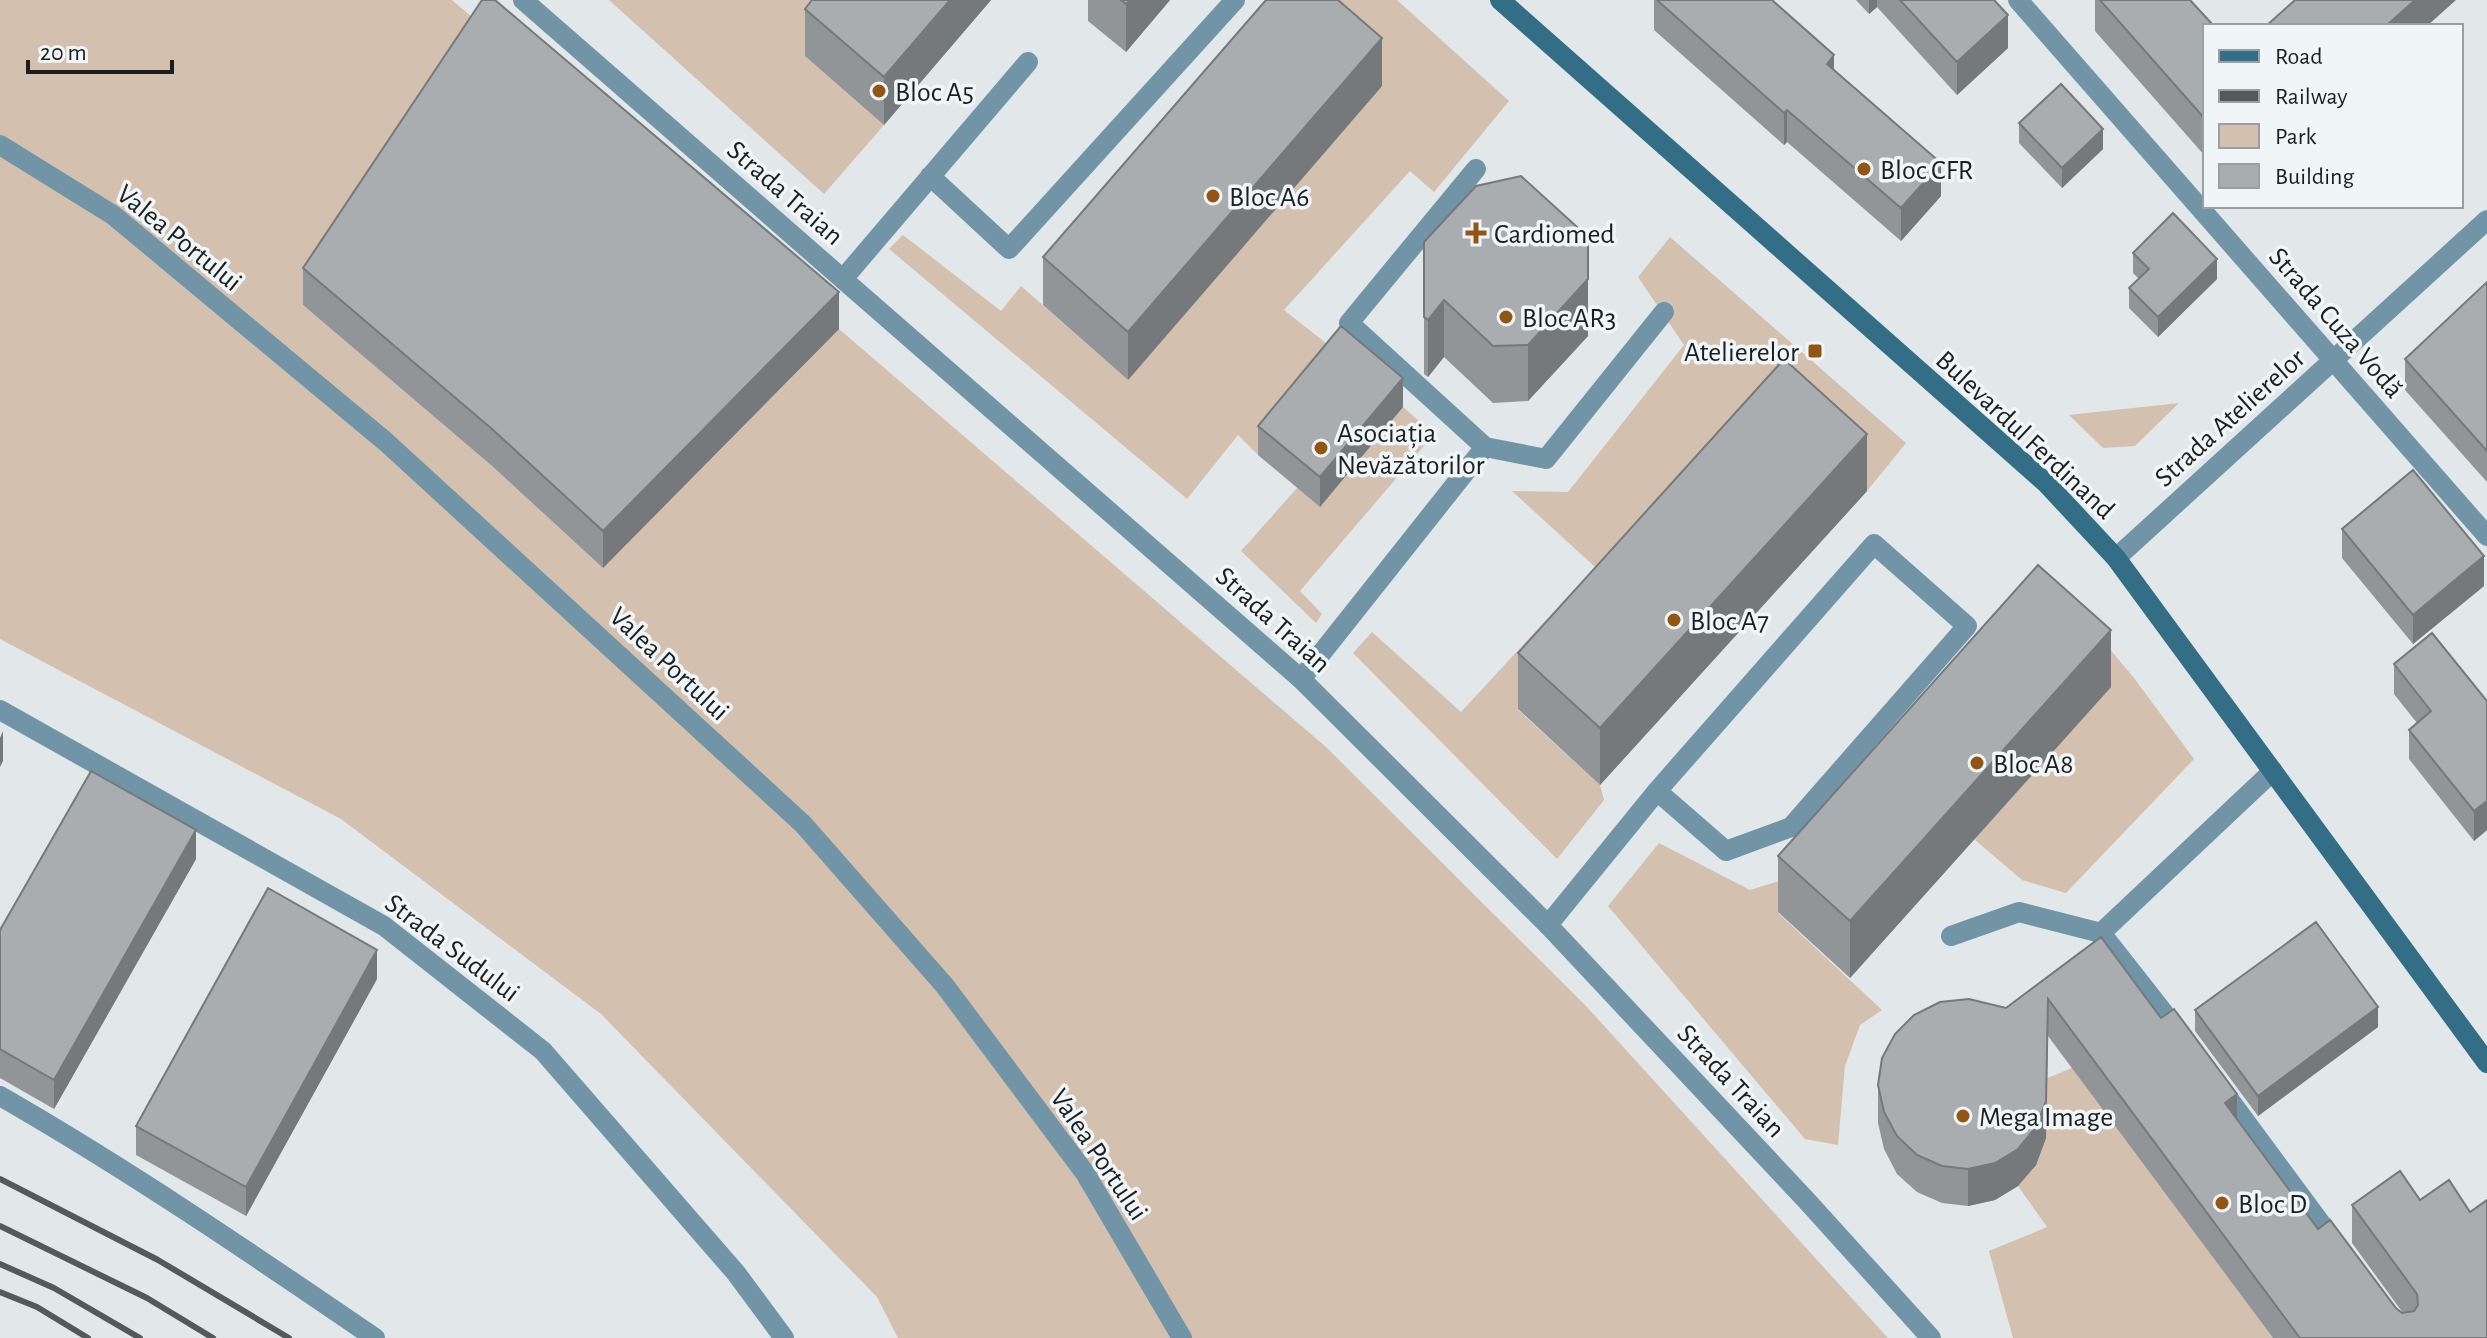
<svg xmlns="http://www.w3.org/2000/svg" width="2487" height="1338" viewBox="0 0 2487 1338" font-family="'Alegreya Sans',sans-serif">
	<rect width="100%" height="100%" fill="#e2e7ea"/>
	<!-- green -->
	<path fill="#d4c0af" d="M0 0H452L487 30 303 305 492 466 603 568 839 329 1326 747 1586 1006 1888 1338H898L877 1297 601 1014 341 819 0 639Z
		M609 0H853L884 125 824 194Z
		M1307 0H1397L1509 101 1434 192 1410 171 1284 310 1341 355 1258 455 1238 435 1187 499 889 249 903 235 1001 311 1021 286 1128 380Z
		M1670 237 1906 443 1867 491 1785 416 1518 710 1600 785 1604 800 1557 859 1353 653 1372 632 1461 712 1595 567 1512 491 1568 492 1684 345 1638 277Z
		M2179 403 2135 446 2103 448 2069 415Z
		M1403 407 1434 434 1300 591 1322 614 1316 623 1241 551 1297 488 1321 506Z
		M2061 591 2134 678 2194 759 2066 893 2022 880 1974 839Z
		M1659 843 1750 890 1815 870 1778 913 1882 1010 1860 1025 1845 1066 1838 1145 1805 1139 1608 906Z
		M2072 1068 2273 1338H2013L1989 1251 2047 1227 2018 1186 2038 1082Z"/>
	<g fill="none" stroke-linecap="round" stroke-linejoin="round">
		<!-- service -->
		<path stroke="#7195a6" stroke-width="20" d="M1476 169 1349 323 1485 447 1546 459 1664 312
			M930 176 1009 249 1235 0
			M843 279 1028 62
			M1301 679 1485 447
			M1548 925 1657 791 1874 544 1967 626 1791 827 1726 851 1657 791
			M1951 936 2019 912 2101 933
			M2182 1036 2101 933 2273 771
			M2220 1087 2339 1248
			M0 1096C129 1170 252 1254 375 1338"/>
		<!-- minor -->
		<path stroke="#7195a6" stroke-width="20" d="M2018 0 2487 536
			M2116 558 2487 220
			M0 710 384 926 543 1051 736 1273 784 1338"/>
		<!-- tertiary -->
		<path stroke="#7195a6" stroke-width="20" d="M523 0 1301 679 1548 925 1807 1201 1931 1338
			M0 145 113 215 386 442 803 824 945 986 1085 1173 1182 1338"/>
		<!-- secondary -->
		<path stroke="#336e86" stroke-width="20" d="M1500 0 2046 483 2116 558 2487 1063"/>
		<!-- rail -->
		<path stroke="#56595b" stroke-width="6" d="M0 1179 158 1260 289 1338
			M0 1226 147 1298 213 1338
			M0 1264 54 1288 140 1338
			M0 1292 37 1307 88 1338"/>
	</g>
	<!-- wall -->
	<path fill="#919597" d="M812 0H991L884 125 805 56V9Z
		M1088 0H1170L1126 52 1088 21Z
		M1654 0H1772L1834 70 1941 196 1901 241 1787 142 1784 145 1654 30Z
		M1856 0H1994L2008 48 1957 95 1877 7 1869 14Z
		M2095 0H2190L2205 26V156L2095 31Z
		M1382 86 1128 380 1043 305V257Z
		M2019 123 2103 149 2062 188 2019 143Z
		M1424 242 1588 336 1528 401 1493 403 1444 357 1428 377 1424 374Z
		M2133 253 2217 279 2158 337 2129 308V288L2139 279 2133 273Z
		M303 268 839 329 603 568 492 466 303 305Z
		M2487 282V482L2405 390V359Z
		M1403 407 1320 507 1258 455V426Z
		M1867 491 1600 785 1518 709V653Z
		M2342 529 2484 586 2413 644 2342 558Z
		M2394 664 2487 701V830L2474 841 2409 759V730L2417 723 2394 694Z
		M2111 687 1850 978 1778 912V856Z
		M196 859 54 1109 0 1078V930Z
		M2101 937 2318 1229 2396 1308 2402 1313H2403L2352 1243V1205L2487 1338H2273L2048 1036 2046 1138 2036 1165 2018 1186 1995 1200 1968 1206 1942 1203 1917 1192 1897 1174 1884 1149 1878 1123V1085L2006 1008Z
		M377 979 246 1216 136 1155V1126Z
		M2195 1010 2378 1027 2258 1116 2195 1031Z"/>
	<!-- shaded-wall -->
	<path fill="#76797b" d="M950 0H991L884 125V77Z
		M1130 0H1170L1126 52V4Z
		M1869 0H1877V7L1869 14Z
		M2415 0H2456L2427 26H2386Z
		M2008 15V48L1957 95V62Z
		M1382 38V86L1128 380V332Z
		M1834 55V88L1827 64Z
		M1787 110V142L1784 145V113Z
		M2103 129V149L2062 188V168Z
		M1941 163V196L1901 241V208Z
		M2217 259V279L2158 337V317Z
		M1588 279V336L1528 401V345Z
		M839 292V329L603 568V531Z
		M1444 300V357L1428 377V320Z
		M1403 378V407L1320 507V477Z
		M1867 434V491L1600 785V728Z
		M2484 556V586L2413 644V615Z
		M2111 630V687L1850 978V921Z
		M3 731V761L0 767V738Z
		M2487 801V830L2474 841V811Z
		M196 830V859L54 1109V1080Z
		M377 950V979L246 1216V1187Z
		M2048 999 2046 1138 2036 1165 2018 1186 1995 1200 1968 1206V1169Z
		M2378 1007V1027L2258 1116V1096Z
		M2237 1094V1132L2225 1103Z"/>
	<!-- building -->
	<path fill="#a9adb0" stroke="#76797b" stroke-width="2" d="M482 0H495L839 292 603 531 492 429 303 268Z
		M812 0H950L884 77 805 9Z
		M1121 0H1130L1126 4Z
		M1266 0H1338L1382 38 1128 332 1043 257Z
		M1657 0H1772L1834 55 1827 64 1941 163 1901 208 1787 110 1784 113Z
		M1900 0H1994L2008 15 1957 62Z
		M2100 0H2190L2214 26H2205V119Z
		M2295 0H2415L2386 26H2266Z
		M2061 84 2103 129 2062 168 2019 123Z
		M1521 176 1588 237V279L1528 345 1493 346 1444 300 1428 320 1424 317V242L1476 186Z
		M2173 213 2217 259 2158 317 2129 288 2149 269 2133 253Z
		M2487 282V451L2405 359Z
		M1341 326 1403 378 1320 477 1258 426Z
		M1784 359 1867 434 1600 728 1518 653Z
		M2413 470 2484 556 2413 615 2342 529Z
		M2038 565 2111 630 1850 921 1778 856Z
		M2432 633 2487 701V801L2474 811 2409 730 2431 711 2394 664Z
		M91 771 196 830 54 1080 0 1049V930Z
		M268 888 377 950 246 1187 136 1126Z
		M2316 922 2378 1007 2258 1096 2195 1010Z
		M2101 937 2161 1018 2174 1009 2237 1094 2225 1103 2318 1229 2330 1220 2396 1308 2402 1313 2414 1311 2418 1305 2417 1294 2352 1205 2400 1171 2420 1200 2449 1180 2470 1212 2487 1200V1338H2300L2048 999 2046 1101 2036 1127 2018 1149 1995 1163 1968 1169 1942 1166 1917 1155 1897 1136 1884 1112 1878 1085 1882 1058 1895 1034 1914 1015 1940 1002 1969 999 2006 1008Z"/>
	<!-- markers -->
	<g fill="#915614" stroke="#f0f5f7" stroke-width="3">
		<circle cx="879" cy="91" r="8"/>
		<circle cx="1864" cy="169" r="8"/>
		<circle cx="1213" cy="196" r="8"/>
		<path d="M1472 221h8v8h8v8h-8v8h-8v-8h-8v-8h8z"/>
		<circle cx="1506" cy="317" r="8"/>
		<rect x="1807" y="343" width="16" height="16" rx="4"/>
		<circle cx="1321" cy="448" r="8"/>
		<circle cx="1674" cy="620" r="8"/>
		<circle cx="1977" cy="763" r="8"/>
		<circle cx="1963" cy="1116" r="8"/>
		<circle cx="2222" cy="1203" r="8"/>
	</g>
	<g text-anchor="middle" stroke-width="7" stroke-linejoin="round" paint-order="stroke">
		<!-- poi labels -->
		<g font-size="28" fill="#1c1e1f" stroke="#f0f5f7" text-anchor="start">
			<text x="895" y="101">Bloc A5</text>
			<text x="1880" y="179">Bloc CFR</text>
			<text x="1229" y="206">Bloc A6</text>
			<text x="1494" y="243">Cardiomed</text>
			<text x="1522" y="327">Bloc AR3</text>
			<text x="1799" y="361" text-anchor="end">Atelierelor</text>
			<text x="1337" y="442">Asociația<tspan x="1337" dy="32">Nevăzătorilor</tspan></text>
			<text x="1690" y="630">Bloc A7</text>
			<text x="1993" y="773">Bloc A8</text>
			<text x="1979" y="1126">Mega Image</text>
			<text x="2238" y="1213">Bloc D</text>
		</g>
		<!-- street labels -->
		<g font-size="28" fill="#1c1e1f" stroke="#f0f5f7">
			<text transform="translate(786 192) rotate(41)" y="10">Strada Traian</text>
			<text transform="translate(180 237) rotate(39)" y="10">Valea Portului</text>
			<text transform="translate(2337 322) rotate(49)" y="10">Strada Cuza Vodă</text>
			<text transform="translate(2229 417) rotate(-42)" y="10">Strada Atelierelor</text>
			<text transform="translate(2026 434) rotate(43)" y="10">Bulevardul Ferdinand</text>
			<text transform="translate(1274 619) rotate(42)" y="10">Strada Traian</text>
			<text transform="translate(670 663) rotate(43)" y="10">Valea Portului</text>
			<text transform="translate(453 947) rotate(37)" y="10">Strada Sudului</text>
			<text transform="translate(1732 1080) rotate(47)" y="10">Strada Traian</text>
			<text transform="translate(1100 1154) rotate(56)" y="10">Valea Portului</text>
		</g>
	</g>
	<!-- legend -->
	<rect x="2203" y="24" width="260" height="184" fill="#f0f5f7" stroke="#9b9fa1" stroke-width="2"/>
	<rect x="2219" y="50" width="40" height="12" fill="#336e86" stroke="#9b9fa1" stroke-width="2"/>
	<text x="2275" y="64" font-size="24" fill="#1c1e1f">Road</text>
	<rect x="2219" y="90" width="40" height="12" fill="#56595b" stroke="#9b9fa1" stroke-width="2"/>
	<text x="2275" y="104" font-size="24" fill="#1c1e1f">Railway</text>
	<rect x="2219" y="124" width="40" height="24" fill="#d4c0af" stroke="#9b9fa1" stroke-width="2"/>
	<text x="2275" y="144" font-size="24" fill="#1c1e1f">Park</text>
	<rect x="2219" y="164" width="40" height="24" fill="#a9adb0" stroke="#9b9fa1" stroke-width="2"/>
	<text x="2275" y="184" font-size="24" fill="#1c1e1f">Building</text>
	<!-- scale -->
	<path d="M28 60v12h144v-12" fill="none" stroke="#1c1e1f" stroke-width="4"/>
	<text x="40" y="60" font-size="24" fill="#1c1e1f" stroke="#f0f5f7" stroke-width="6" paint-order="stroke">20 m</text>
</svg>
